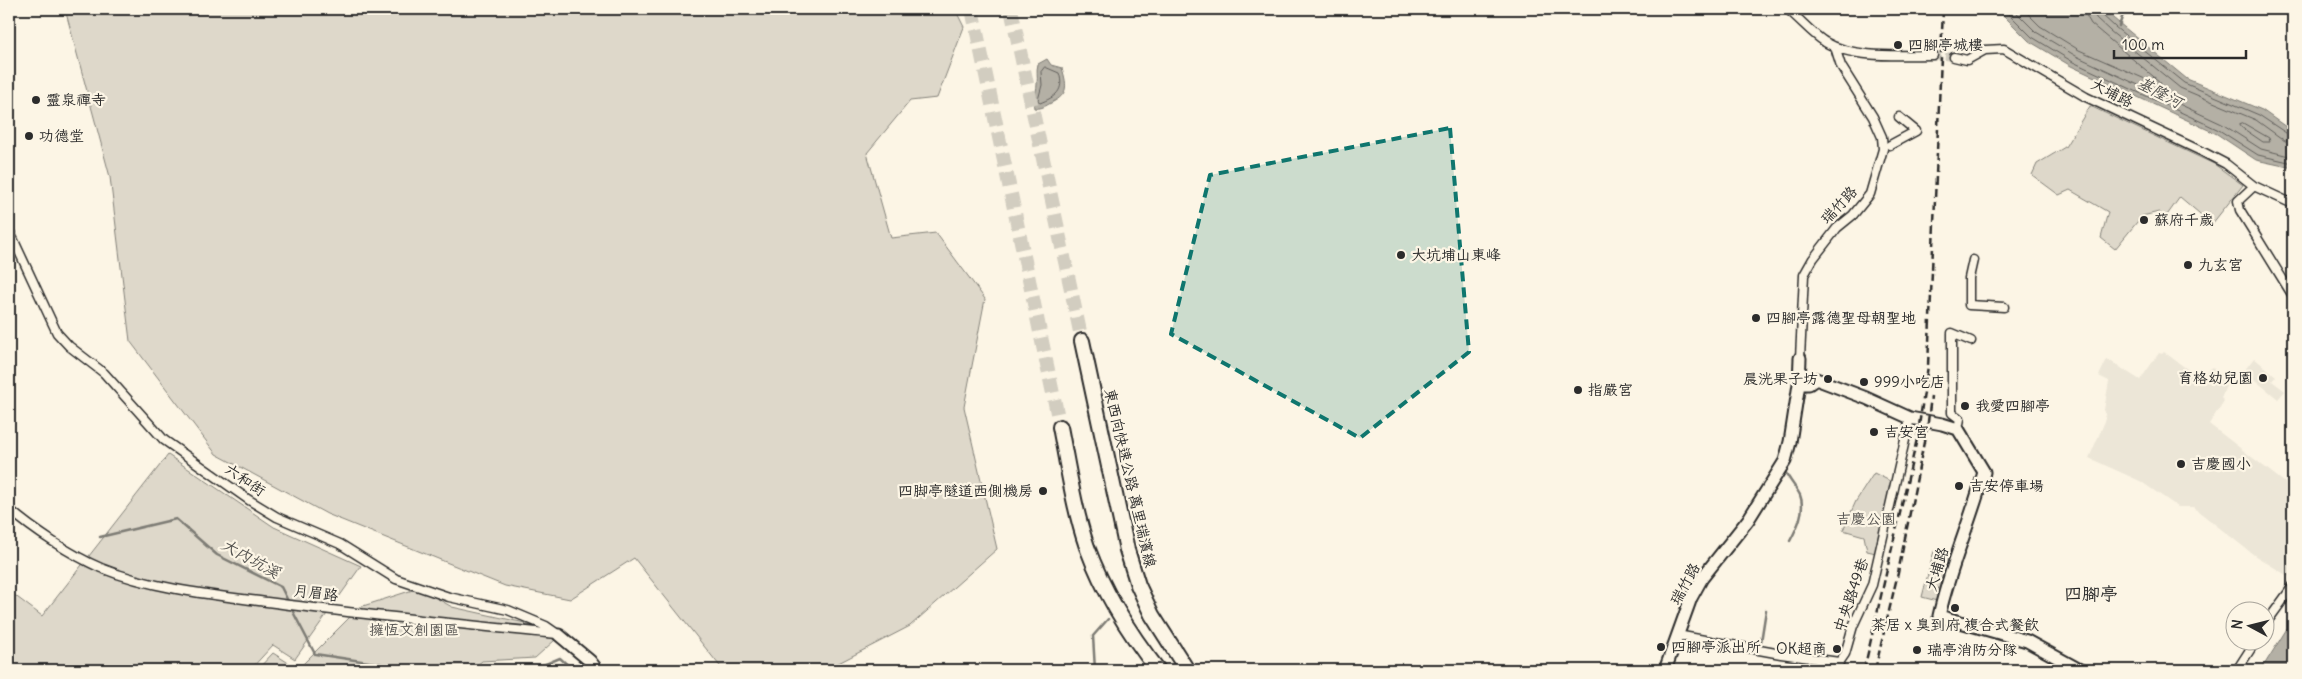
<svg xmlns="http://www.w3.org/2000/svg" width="2302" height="679" viewBox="0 0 2302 679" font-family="Delius,'LXGW WenKai TC',sans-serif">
	<rect width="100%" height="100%" fill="#fcf5e5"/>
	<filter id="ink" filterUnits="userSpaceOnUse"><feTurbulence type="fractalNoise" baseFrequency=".02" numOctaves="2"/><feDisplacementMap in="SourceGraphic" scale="10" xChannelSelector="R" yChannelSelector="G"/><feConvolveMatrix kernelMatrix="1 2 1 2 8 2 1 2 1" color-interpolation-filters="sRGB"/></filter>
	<g filter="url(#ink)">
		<!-- built -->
		<path fill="#ece6d7" d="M2164 352 2198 377 2213 367 2226 386 2221 398 2224 401 2209 424 2293 489V576L2291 578 2254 555 2193 507H2178L2140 481 2089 458 2106 419 2104 410 2109 381 2099 376 2107 359 2140 380 2159 353 2162 354Z
			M2254 358 2276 376 2272 381 2285 391 2278 399 2244 371Z"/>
		<!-- green -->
		<path fill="#ded8ca" stroke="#84827a" d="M65 9H955L964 27 937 98 910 101 867 153 891 238 936 233 985 299 964 407 997 549 910 626 825 670H723L634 558 570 599 505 586 327 514 216 454 130 341 110 177Z
			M2090 106 2214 164 2243 185 2212 224 2180 197 2165 218 2159 212 2142 216 2115 249 2101 238 2108 212 2070 190 2059 195 2032 175 2037 164 2065 147Z
			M168 455 274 527 361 566 295 659 273 645 250 670H9V591L42 616Z
			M1874 473 1892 482 1876 553 1867 551 1864 536 1843 530 1856 501Z
			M1934 551 1950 554 1937 601 1922 597Z
			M419 588 452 607 525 623 555 640 535 658 482 661 471 670H257L273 653 298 669 360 607Z"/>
		<!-- water -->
		<path fill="#b4b0a5" stroke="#7d7b74" d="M1997 9H2102L2187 79 2262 110 2293 132V168L2256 160 2217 134 2071 66 2029 41Z
			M1047 59 1051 65 1062 68C1068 88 1068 95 1049 104 1044 107 1040 109 1034 108 1032 98 1037 93 1037 84 1038 76 1036 71 1038 64Z
			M2293 619V670H2261Z"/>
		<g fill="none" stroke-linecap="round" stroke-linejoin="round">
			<!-- shore -->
			<path stroke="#62605c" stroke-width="1" d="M2004 9 2032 37 2073 62 2219 130 2258 155 2293 163
				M2013 9 2036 32 2076 56 2222 124 2261 149 2293 157
				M2023 9 2040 26 2079 50 2161 86 2160 82 2091 24 2087 17 2086 9
				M2093 9 2096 18 2110 31 2180 88 2256 120 2285 141 2293 142
				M2100 9 2101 14 2115 27 2184 83 2259 115 2289 135 2293 136
				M1045 67 1059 73C1065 91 1055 97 1040 103L1038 100 1042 85 1041 72Z
				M2243 123 2269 138 2270 142H2263L2241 127 2240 124Z"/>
			<!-- stream -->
			<path stroke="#7d7b74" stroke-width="2.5" d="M2119 26 2125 9
				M1785 471C1789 480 1796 487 1800 495 1806 510 1797 528 1790 541
				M100 537 176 519 217 555 281 587 289 603
				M291 608 315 654 421 670
				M1761 642 1766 610
				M521 670 541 666 560 658 573 670
				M1095 670 1093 636 1108 619"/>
			<!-- street-tunnel -->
			<path stroke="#d2cdc0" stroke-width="8" stroke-dasharray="8 4" stroke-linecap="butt" d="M1933 55 1954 57"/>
			<!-- highway-tunnel -->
			<path stroke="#d2cdc0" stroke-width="14" stroke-dasharray="14 7" stroke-linecap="butt" d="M972 9 1060 427
				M1011 9 1082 341"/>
			<!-- street casing -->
			<g stroke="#2b2b2b" stroke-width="11">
				<path id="street" d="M1787 9C1800 19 1811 33 1825 42 1853 59 1901 55 1933 55
					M1954 57 1967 60 1985 50 2004 49 2086 97 2203 152 2226 164 2254 186 2293 204
					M1890 145 1916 131 1899 117
					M2254 186 2238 201 2240 210 2293 296
					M9 230 57 333 69 346 104 373 164 440 249 500 277 517 340 544 396 579 449 597 508 610 546 626 559 635
					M1973 260 1969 278V305L2004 307
					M1800 358 1804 275 1813 259 1837 228 1853 215 1870 194 1883 149 1882 137 1873 117 1841 66 1835 47
					M1958 429 1960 419 1952 413V333L1971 341
					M9 509C33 530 71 555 101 568 153 589 212 595 267 602 363 615 460 624 557 634
					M2264 626 2293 586
					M1677 635 1781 654 1839 662
					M1834 670 1845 654 1853 626 1872 585 1910 418
					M2237 670 2255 642"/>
			</g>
			<!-- secondary casing -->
			<g stroke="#2b2b2b" stroke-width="15">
				<path id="secondary" d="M1799 384H1809L1816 379 1866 398 1910 418 1942 424 1958 429 1984 472C1971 521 1950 566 1939 616L2027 641 2080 670
					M559 635 590 661 597 670
					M1665 670 1691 598 1702 578 1748 520 1785 461 1790 442 1799 384 1800 358"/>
			</g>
			<!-- highway casing -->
			<g stroke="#2b2b2b" stroke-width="18">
				<path id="highway" d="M1082 341 1127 550 1138 585 1152 615 1187 670
					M1060 427C1068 467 1074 509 1087 547 1104 593 1128 632 1158 670"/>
			</g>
			<!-- street -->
			<use href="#street" stroke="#fcf5e5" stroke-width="8"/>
			<!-- secondary -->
			<use href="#secondary" stroke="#fcf5e5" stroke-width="11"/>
			<!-- highway -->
			<use href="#highway" stroke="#fcf5e5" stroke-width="14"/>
			<!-- rail -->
			<path stroke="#2b2b2b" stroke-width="2.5" stroke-dasharray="8 4" stroke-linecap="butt" d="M1864 670 1917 439 1928 366 1943 9
				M1875 670 1898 573 1928 422 1931 396"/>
		</g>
	</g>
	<!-- marked area -->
	<path fill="#0f766e" fill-opacity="0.2" stroke="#0f766e" stroke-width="4" stroke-dasharray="10 6" stroke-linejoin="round" d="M1450 128 1469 352 1360 438 1171 334 1210 175Z"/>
	<!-- markers -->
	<g fill="#2b2b2b" stroke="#fcf5e5" stroke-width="2">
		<circle cx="1898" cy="45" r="5"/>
		<circle cx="36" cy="100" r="5"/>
		<circle cx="29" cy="136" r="5"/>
		<circle cx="2144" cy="220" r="5"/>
		<circle cx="1401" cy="255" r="5"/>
		<circle cx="2188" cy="265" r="5"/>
		<circle cx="1756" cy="318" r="5"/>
		<circle cx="2263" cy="378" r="5"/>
		<circle cx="1828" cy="379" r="5"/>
		<circle cx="1864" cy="382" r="5"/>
		<circle cx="1578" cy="390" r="5"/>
		<circle cx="1965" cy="406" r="5"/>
		<circle cx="1874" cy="432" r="5"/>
		<circle cx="2181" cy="464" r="5"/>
		<circle cx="1959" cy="486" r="5"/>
		<circle cx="1043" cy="491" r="5"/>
		<circle cx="1955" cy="608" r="5"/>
		<circle cx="1661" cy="647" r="5"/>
		<circle cx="1837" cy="649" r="5"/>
		<circle cx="1917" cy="650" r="5"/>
	</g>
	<g text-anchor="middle" stroke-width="4.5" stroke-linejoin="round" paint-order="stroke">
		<!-- poi labels -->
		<g font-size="15" fill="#2b2b2b" stroke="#fcf5e5" text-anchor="start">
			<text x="1908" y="50">四腳亭城樓</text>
			<text x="46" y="105">靈泉禪寺</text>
			<text x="39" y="141">功德堂</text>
			<text x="2154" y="225">蘇府千歲</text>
			<text x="1411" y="260">大坑埔山東峰</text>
			<text x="2198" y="270">九玄宮</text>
			<text x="1766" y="323">四腳亭露德聖母朝聖地</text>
			<text x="2253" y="383" text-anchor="end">育格幼兒園</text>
			<text x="1818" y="384" text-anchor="end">晨洸果子坊</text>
			<text x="1874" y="387">999小吃店</text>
			<text x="1588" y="395">指嚴宮</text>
			<text x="1975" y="411">我愛四腳亭</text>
			<text x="1884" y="437">吉安宮</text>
			<text x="2191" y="469">吉慶國小</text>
			<text x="1969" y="491">吉安停車場</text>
			<text x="1033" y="496" text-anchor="end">四脚亭隧道西側機房</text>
			<text x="1955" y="630" text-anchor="middle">茶居 x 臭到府 複合式餐飲</text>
			<text x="1671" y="652">四腳亭派出所</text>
			<text x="1827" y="654" text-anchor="end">OK超商</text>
			<text x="1927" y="655">瑞亭消防分隊</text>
		</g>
		<!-- street labels -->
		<g font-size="15" fill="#2b2b2b" stroke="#fcf5e5">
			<text transform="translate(2112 93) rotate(27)" y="5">大埔路</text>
			<text transform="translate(1839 205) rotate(-47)" y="5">瑞竹路</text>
			<text transform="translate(1130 478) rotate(77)" y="5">東西向快速公路 萬里瑞濱線</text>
			<text transform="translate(245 480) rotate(34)" y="5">六和街</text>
			<text transform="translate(1937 569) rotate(-73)" y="5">大埔路</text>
			<text transform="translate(1685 584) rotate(-61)" y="5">瑞竹路</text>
			<text transform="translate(316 593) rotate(7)" y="5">月眉路</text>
			<text transform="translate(1851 595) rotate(-71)" y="5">中央路49巷</text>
		</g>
		<!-- park labels -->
		<g font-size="15" fill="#585653" stroke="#fcf5e5">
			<text x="1866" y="524">吉慶公園</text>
			<text x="414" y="635">擁恆文創園區</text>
		</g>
		<!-- water labels -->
		<g font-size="16" font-style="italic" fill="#545350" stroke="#fcf5e5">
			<text transform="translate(2160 92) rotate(28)" y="6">基隆河</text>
			<text transform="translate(251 558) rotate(29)" y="6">大內坑溪</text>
		</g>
		<!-- quarter labels -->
		<g font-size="18" fill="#2b2b2b" stroke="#fcf5e5">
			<text x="2091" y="600">四腳亭</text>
		</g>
	</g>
	<!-- margin -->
	<rect width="2302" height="679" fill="none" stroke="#fcf5e5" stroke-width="30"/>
	<rect x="15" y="15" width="2272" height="649" fill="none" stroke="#2b2b2b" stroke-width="2" filter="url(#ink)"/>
	<!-- north arrow -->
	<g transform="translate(2250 626) rotate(277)"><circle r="24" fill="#fcf5e5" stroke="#a8a49b"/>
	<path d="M0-4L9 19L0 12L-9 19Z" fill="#2b2b2b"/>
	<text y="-8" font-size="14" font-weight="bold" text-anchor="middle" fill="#2b2b2b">N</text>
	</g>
	<!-- scale -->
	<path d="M2114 50v8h132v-8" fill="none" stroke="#2b2b2b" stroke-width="2.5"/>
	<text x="2122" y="50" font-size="15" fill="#2b2b2b" stroke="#fcf5e5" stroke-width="4" paint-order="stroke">100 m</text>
</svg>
